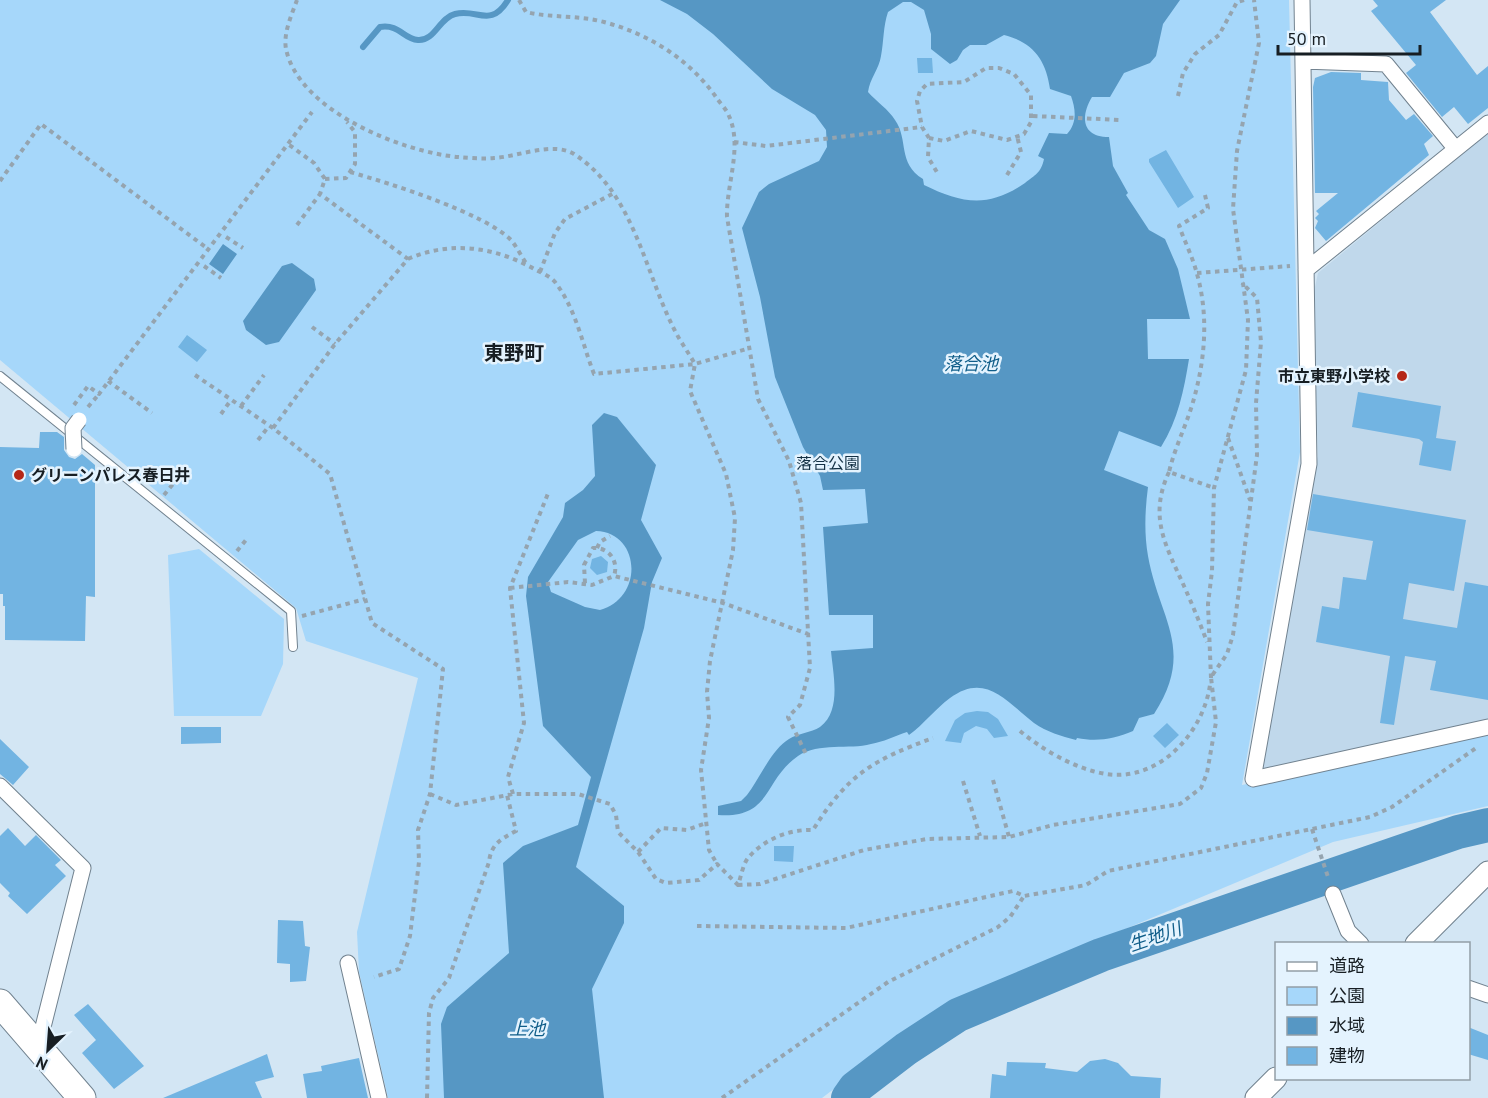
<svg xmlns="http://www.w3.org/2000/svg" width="1488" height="1098" viewBox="0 0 1488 1098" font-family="'PT Sans','Noto Sans JP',sans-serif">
	<rect width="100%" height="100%" fill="#d3e6f4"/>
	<!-- built -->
	<path fill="#c0d8eb" d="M1488 133V721L1264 769 1261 764 1318 456 1313 296 1318 273Z"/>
	<!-- green -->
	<path fill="#a6d7fa" d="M0 0H1289L1300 452 1242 785 1488 734V806L1333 842 1001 981 939 1013 886 1049 822 1098H388L359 972 357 932 418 678 306 641 296 608 0 360Z
		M199 549 284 619 283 664 261 716H174L168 555Z"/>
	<!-- water -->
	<path fill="#5697c4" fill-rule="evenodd" d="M660 0H1180L1163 24 1156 56 1150 63 1124 73 1110 97H1092C1080 117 1082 137 1109 137L1113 166 1128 193 1126 195 1149 230 1165 239 1178 269 1190 319H1147L1148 359H1189C1184 390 1178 420 1161 447L1119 431 1104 470 1148 487C1145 510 1144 533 1148 556 1159 619 1196 649 1154 714L1139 718 1133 731C1114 739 1097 742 1077 738L1076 740C1061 736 1047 732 1034 723 1008 703 986 671 950 698 935 709 924 724 909 735L907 732C895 736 883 742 871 744 849 750 819 742 798 756 763 780 772 819 718 815V806L741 801 747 795C760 778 771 750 789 739 798 733 811 733 820 727 842 711 833 674 831 651L873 648V615H829L823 527 868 523 865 489 823 490 820 476 803 447 775 377 760 297 742 228 759 192 769 184 819 161 827 147 826 130 815 115 772 89 713 34 687 14ZM903 2H911L924 10 931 34V49L950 64 957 60 963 50 970 45H986L1004 35C1033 42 1046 60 1050 89L1071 96C1076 110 1077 123 1067 134L1049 133 1038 156 1044 159C1041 173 1035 175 1025 183 988 209 961 203 924 185L923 179C897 163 909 140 895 120 889 110 876 101 868 92 870 78 879 69 881 56 884 40 883 27 888 12Z
		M223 244 237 254 223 274 209 264Z
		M292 263 314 279 316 290 279 342 266 345 246 330 243 321 282 266Z
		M604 413 617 417 656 465 641 520 662 558 652 582 644 628 576 867 624 906V923L592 989 604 1098H444L441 1024 447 1007 509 953 503 863 523 846 578 825 591 777 543 726 526 596 528 577 563 517 565 503 583 490 595 476 592 425ZM596 531C640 532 645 597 600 610L585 607 551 592 548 582 578 540Z"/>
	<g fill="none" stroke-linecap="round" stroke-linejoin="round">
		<!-- stream -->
		<path stroke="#5697c4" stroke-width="6" d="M363 47 380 27C400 24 403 39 418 40 435 41 439 18 455 14 478 8 490 29 508 0
			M841 1098 855 1088"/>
		<!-- river -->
		<path stroke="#5697c4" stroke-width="34" d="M848 1098 855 1088 906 1049 958 1015 1101 955 1458 832 1488 825"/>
	</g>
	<!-- building -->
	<path fill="#72b4e2" d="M1373 0H1446L1430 12 1477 75 1488 66V108L1468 124 1454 107 1442 117 1406 73 1416 65 1371 11 1378 6Z
		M917 58H932L933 73H918Z
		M1331 72 1361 73V80L1388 82 1389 100 1406 120 1414 114 1433 136 1424 144 1429 155 1326 241 1315 228 1318 221 1315 218 1319 214 1316 211 1338 193H1315L1313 87 1315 78Z
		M1166 150 1194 197 1178 208 1149 162V159Z
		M187 335 207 350 197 362 178 347Z
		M1358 392 1441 406 1436 438 1456 441 1451 471 1419 465 1423 442 1419 439 1352 427Z
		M40 432H57L64 437V450L69 457 75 459 82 454 95 465V597L86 596 85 641 5 640V606H3V594H0V447L39 448Z
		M1313 494 1466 520 1454 591 1409 583 1403 619 1457 628 1465 582 1488 586V700L1430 690 1436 661 1405 656 1394 725 1380 723 1390 656 1316 642 1322 606 1339 609 1343 577 1366 580 1373 541 1307 530Z
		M601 556 608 562 607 572 597 575 590 568 592 559Z
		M977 711 988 712 998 719 1008 736 994 738 987 729 976 726 964 733 961 743 945 741 955 720 965 713Z
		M1167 723 1179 735 1165 748 1153 736Z
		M181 727H221V743L181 744Z
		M0 739 29 767 13 785 0 774Z
		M8 828 25 846 36 835 61 860 55 865 66 876 27 914 8 896 10 893 0 883V836Z
		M774 846H794L793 862 774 861Z
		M278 920 303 921 305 946 310 947 306 981 290 982V964L277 963Z
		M88 1004 144 1066 114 1089 82 1053 96 1040 74 1015Z
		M1468 1027 1488 1035V1060L1468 1054Z
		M267 1054 274 1077 255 1082 262 1098H163Z
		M359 1058 368 1098H307L303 1074 322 1071 321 1066Z
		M1105 1059 1118 1063 1131 1076 1161 1078 1160 1098H990L992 1074 1006 1076 1007 1062 1046 1063 1045 1068 1077 1072 1090 1061Z"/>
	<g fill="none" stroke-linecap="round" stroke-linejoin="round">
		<!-- lane casing -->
		<g stroke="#71828f" stroke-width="10">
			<path id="lane" d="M0 376 291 611 293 647"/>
		</g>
		<!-- street casing -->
		<g stroke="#71828f" stroke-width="17">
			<path id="street" d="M1302 0 1309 464 1253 779 1488 727
				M1303 61 1386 64 1455 148
				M1306 270 1488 123
				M0 786 83 868 38 1047
				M1333 894 1348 931 1361 944
				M348 963 379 1098
				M1468 988 1488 995"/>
		</g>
		<!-- secondary casing -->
		<g stroke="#71828f" stroke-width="23">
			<path id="secondary" d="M1416 944 1488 872
				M1256 1098 1276 1078"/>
		</g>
		<!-- highway casing -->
		<g stroke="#71828f" stroke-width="29">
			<path id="highway" d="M0 1003 82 1098"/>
		</g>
		<!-- path -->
		<path stroke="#95a4af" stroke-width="4" stroke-dasharray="4.5 4.5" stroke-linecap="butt" d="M297 0C292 14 283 33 286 49 299 111 402 152 458 157 469 158 482 159 494 158 517 157 553 141 574 154 634 193 644 270 674 329 680 341 688 352 695 364L690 391 726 474 735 518 733 550 710 661 707 692 709 718 701 770 709 850 717 864
			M519 0 526 12C551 18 578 15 604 22 649 34 689 59 716 97 720 103 727 110 729 116 743 147 726 185 727 217L758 399 789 461 801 503 810 668 800 705 788 717 807 756
			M1178 96 1183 73 1195 54 1219 35 1237 2 1244 0
			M1033 116 1121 120
			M929 138 944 141 971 131 1007 140 1024 134 1031 122V95L1014 74 999 68H986L964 82 927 84 920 91 917 101 922 127 929 138 928 157 938 174
			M734 142 766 146 922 127
			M350 172C389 183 484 213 511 240 517 247 521 256 526 263
			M1007 175 1021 152 1017 136
			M325 179 346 178 355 164V132L347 122
			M0 181 41 124 208 249
			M1205 195 1208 208 1179 226C1185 242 1193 258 1197 274 1209 316 1205 361 1193 402 1186 426 1175 447 1169 472L1214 488
			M297 225 320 194
			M226 237 243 248
			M408 259C451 240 496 247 536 270 542 273 550 276 555 282 576 309 582 343 594 374L695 364 750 348
			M204 266 221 278
			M540 272 555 233 565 219 614 193
			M1197 273 1290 266
			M312 327 335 344
			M195 375 273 428 330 474 372 623 443 669 430 794 418 830 419 862 410 936 399 969 374 977
			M108 381 152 413
			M74 405 88 386 99 394 312 112
			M241 406 264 375
			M88 407 99 394
			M221 414 231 400
			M273 428 335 344 408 259 320 194 325 179 314 163 288 144
			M1228 438 1250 500
			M258 440 269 426
			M1169 472C1148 517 1166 546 1184 586 1192 604 1200 623 1207 642
			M164 495 173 484
			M597 548 600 542 610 536
			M237 551 246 540
			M585 583 584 565 593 548C609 547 619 561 614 576
			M510 588 568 582 592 585 614 576 723 603 808 634
			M302 616 365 599
			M1211 678 1208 604 1212 571 1214 488 1246 370 1248 320 1233 209 1237 151 1259 43 1254 0
			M1020 731C1043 750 1075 769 1106 774 1159 782 1203 733 1210 685
			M993 780 1009 837
			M963 781 980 836
			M430 794 456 805 513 794H578L610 804 616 815 618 832 638 852 656 879 666 883 699 880 717 864 738 885C741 877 743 864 748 858 764 839 790 829 813 830 848 774 873 760 933 738
			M513 794 508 777 524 723 510 588 549 491
			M1312 829 1329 880
			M638 852 661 828 687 830 706 823
			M738 885 760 884 864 850 927 839 1009 837 1053 825 1180 804 1201 788 1207 773 1216 722 1211 677 1227 654 1233 635 1257 455 1256 403 1261 342 1257 298 1242 283
			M697 926 846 928 1013 891 1024 896 1086 885 1108 871 1370 817 1392 807 1476 748
			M427 1098 429 1013 433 998 449 978 489 862C491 844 501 839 516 831L507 795
			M722 1098 888 982 998 927 1010 917 1024 896"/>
		<!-- lane -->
		<use href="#lane" stroke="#fff" stroke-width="8"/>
		<!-- street -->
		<use href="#street" stroke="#fff" stroke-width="15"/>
		<!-- secondary -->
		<use href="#secondary" stroke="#fff" stroke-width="21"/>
		<!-- highway -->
		<use href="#highway" stroke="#fff" stroke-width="27"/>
		<!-- street-bridge casing -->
		<g stroke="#71828f" stroke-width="17" stroke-linecap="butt">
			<path id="street-bridge" d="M74 449 73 428 79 420"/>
		</g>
		<!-- street-bridge -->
		<use href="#street-bridge" stroke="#fff" stroke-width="15"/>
	</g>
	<!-- markers -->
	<g fill="#b52818" stroke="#e4f3fe" stroke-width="2">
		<circle cx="1402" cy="376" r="6"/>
		<circle cx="19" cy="475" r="6"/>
	</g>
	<g text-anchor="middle" stroke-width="5" stroke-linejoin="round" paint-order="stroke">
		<!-- poi labels -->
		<g font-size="16" font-weight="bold" fill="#171e23" stroke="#e4f3fe" text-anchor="end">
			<text x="1390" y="382">市立東野小学校</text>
			<text x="31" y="481" text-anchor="start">グリーンパレス春日井</text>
		</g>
		<!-- park labels -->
		<g font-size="16" fill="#143145" stroke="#e4f3fe">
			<text x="828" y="469">落合公園</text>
		</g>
		<!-- water labels -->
		<g font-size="18" font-style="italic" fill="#0f5d89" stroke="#e4f3fe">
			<text x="971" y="370">落合池</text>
			<text transform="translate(1155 937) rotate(-19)" y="6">生地川</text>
			<text x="527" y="1035">上池</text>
		</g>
		<!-- quarter labels -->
		<g font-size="20" font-weight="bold" fill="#171e23" stroke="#e4f3fe">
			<text x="514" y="360">東野町</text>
		</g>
	</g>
	<!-- legend -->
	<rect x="1275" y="942" width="195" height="138" fill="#e4f3fe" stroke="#929ea6" stroke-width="1.5"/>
	<rect x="1287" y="962" width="30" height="9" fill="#ffffff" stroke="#929ea6" stroke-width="1.5"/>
	<text x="1329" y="972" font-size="18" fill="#171e23">道路</text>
	<rect x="1287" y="987" width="30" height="18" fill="#a6d7fa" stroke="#929ea6" stroke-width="1.5"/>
	<text x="1329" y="1002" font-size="18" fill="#171e23">公園</text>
	<rect x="1287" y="1017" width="30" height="18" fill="#5697c4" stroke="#929ea6" stroke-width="1.5"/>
	<text x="1329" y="1032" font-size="18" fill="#171e23">水域</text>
	<rect x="1287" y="1047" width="30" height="18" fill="#72b4e2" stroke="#929ea6" stroke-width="1.5"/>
	<text x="1329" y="1062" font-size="18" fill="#171e23">建物</text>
	<!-- north arrow -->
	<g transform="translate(48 1050) rotate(205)" stroke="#e4f3fe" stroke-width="4.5" paint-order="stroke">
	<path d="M0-4.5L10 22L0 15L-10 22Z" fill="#171e23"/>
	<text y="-9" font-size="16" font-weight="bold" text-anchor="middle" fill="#171e23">N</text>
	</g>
	<!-- scale -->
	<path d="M1278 45v9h142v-9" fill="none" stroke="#171e23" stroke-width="3"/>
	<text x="1287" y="45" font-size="18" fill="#171e23" stroke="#e4f3fe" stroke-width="4.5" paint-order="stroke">50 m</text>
</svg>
